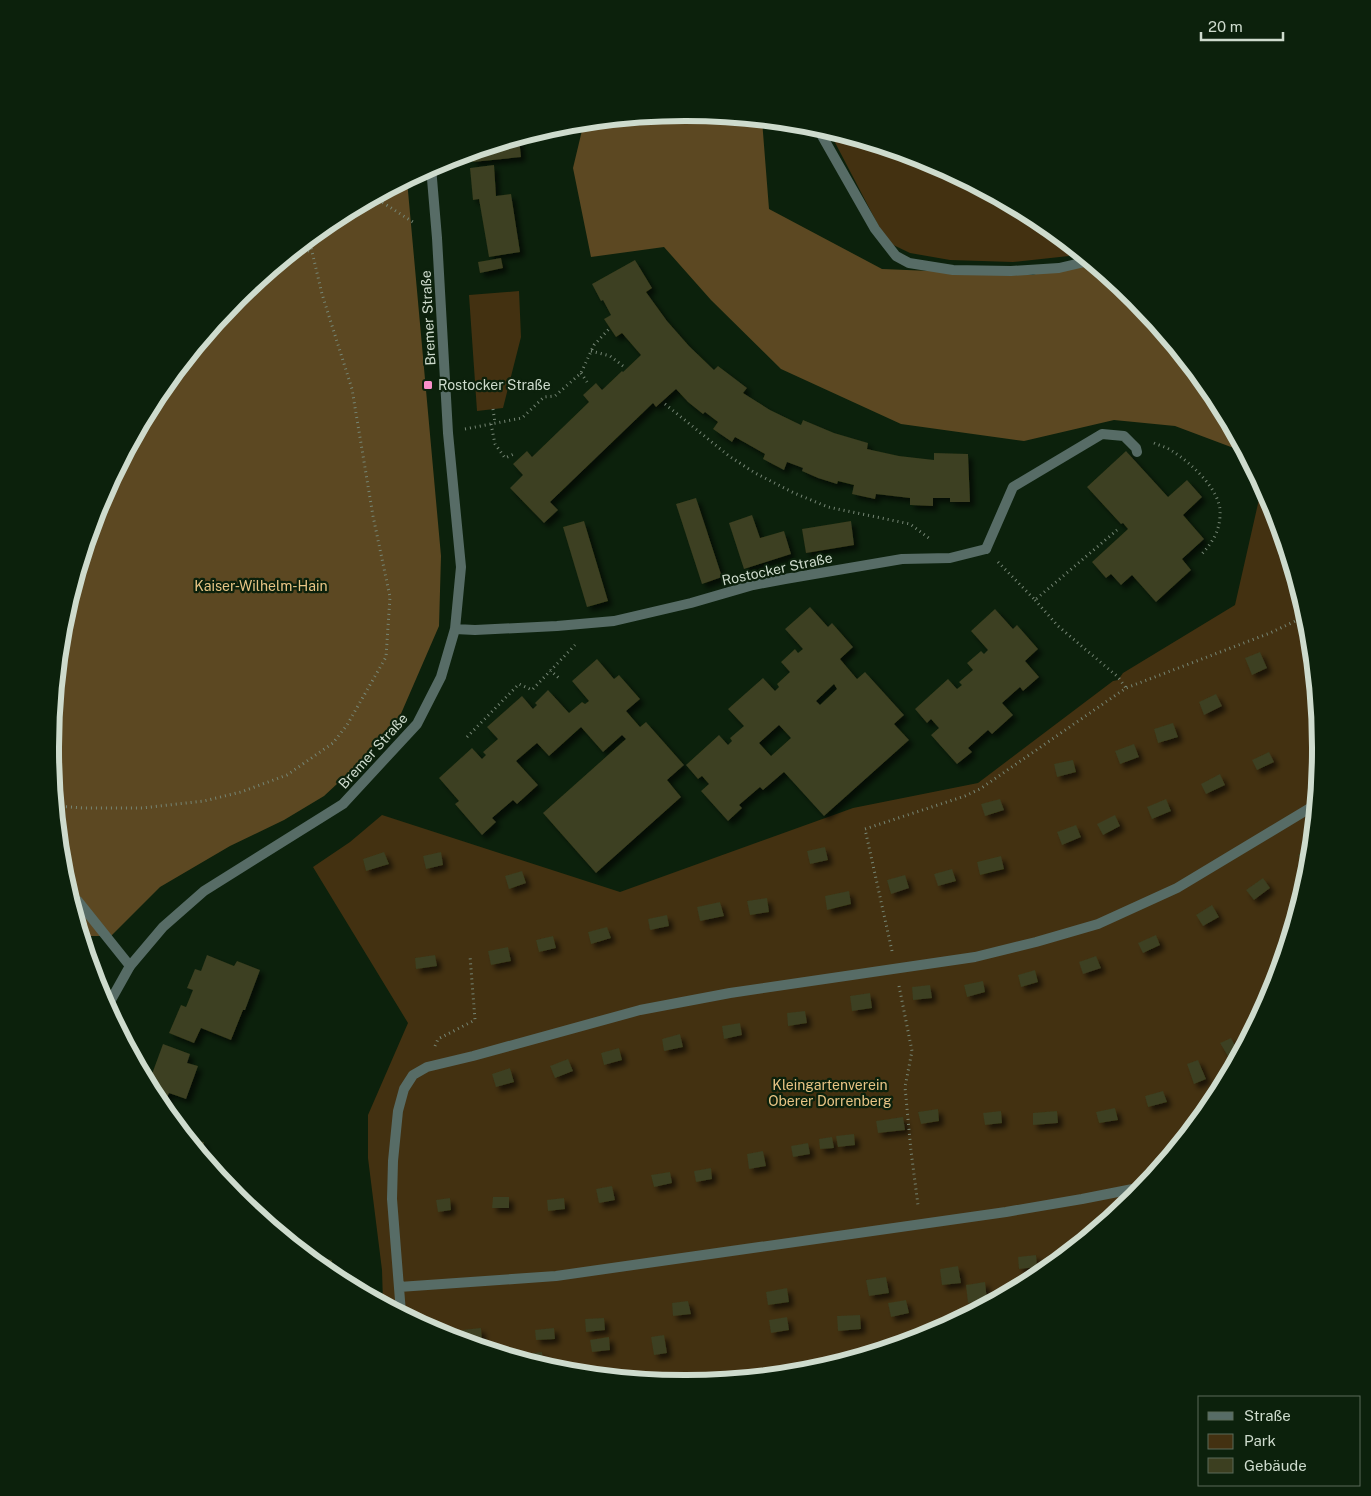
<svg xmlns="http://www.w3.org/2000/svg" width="1371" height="1496" viewBox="0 0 1371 1496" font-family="'Public Sans',sans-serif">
	<defs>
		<filter id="shadow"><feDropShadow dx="4.5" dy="4.5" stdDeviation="2.5" flood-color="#0009"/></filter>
	</defs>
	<rect width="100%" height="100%" fill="#0c210c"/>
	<!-- green -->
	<path fill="#433111" d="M829 131 929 161 1039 220 1079 253 1069 256 1013 262 950 260 910 253 887 242Z
		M519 291 521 337 503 408 477 411 469 295Z
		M1262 486 1273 505 1309 624 1321 748 1309 872 1273 991 1214 1101 1135 1198 1043 1273 1030 1275V1281L928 1335 809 1371 685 1383 561 1371 442 1335 383 1303 382 1270 368 1158V1115L408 1023 313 867 350 842 382 815 620 892 853 808 978 783 1113 681 1118 680 1123 673 1235 605Z"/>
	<!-- forest -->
	<path fill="#5c4822" d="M686 113 762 120 769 209 882 269 1033 275 1084 257 1135 299 1214 395 1243 450 1231 447 1175 426 1114 420 1024 441 901 424 781 369 711 300 664 247 591 257 573 168 584 122Z
		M407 180 441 556 439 626 400 716 351 771 324 796 284 820 230 846 160 887 111 936H82L62 872 50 748 62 624 98 505 157 395 236 298 333 219Z"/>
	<!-- building -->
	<path fill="#3c3f20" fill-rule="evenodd" filter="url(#shadow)" d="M519 138 521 157 473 162 472 152Z
		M494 165 496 196 511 194 520 252 489 257 479 199 473 200 470 168Z
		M501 258 503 268 480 273 478 262Z
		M635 260 652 288 646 292 667 321 689 346 714 370 718 366 747 388 743 393 770 410 801 425 803 420 834 433 868 443 867 449 899 456 934 460V453L968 454 970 502H950V498H933V506L910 505V498L876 494 875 499 852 494 854 485 838 481 837 484 818 478 802 471 803 468 787 462 784 470 763 459 765 454 735 437 732 442 713 429 718 422 705 412 703 414 688 402 676 389 656 407 653 403 550 502 558 510 544 523 510 488 523 475 513 464 527 451 532 457 589 402 583 395 596 383 602 390 622 371 623 372 641 355 622 333 616 337 604 319 611 315 603 300 601 301 592 284Z
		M1126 451 1168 497 1187 480 1202 497 1183 515 1204 539 1182 559 1191 570 1156 602 1132 575 1121 585 1111 574 1106 578 1092 562 1128 529 1123 523 1121 524 1087 487Z
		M696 498 722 577 702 584 676 504Z
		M752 515 760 538 784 531 791 554 744 569 729 523Z
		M584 521 608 601 587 607 563 527Z
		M851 521 854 545 806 553 802 529Z
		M810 607 828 627 832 623 853 647 840 659 857 679 865 672 904 715 894 724 909 740 824 816 784 772 763 790 760 787 739 805 742 808 728 821 701 791 709 784 702 776 698 779 686 765 719 735 728 745 732 741 730 738 744 726 728 709 763 678 775 691 779 687 777 684 790 672 781 662 795 649 798 653 803 649 785 629ZM834 684 837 689 820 705 816 701ZM779 725 791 738 771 756 759 743Z
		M995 609 1013 629 1017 625 1038 649 1025 661 1039 677 1023 691 1020 687 1002 703 1013 715 992 734 988 730 968 748 972 752 957 764 931 735 939 728 931 719 927 723 915 709 948 679 957 689 962 685 959 682 973 670 967 663 981 651 984 654 988 650 971 631Z
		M1260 652 1267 668 1252 675 1245 658Z
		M597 659 614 679 619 675 640 699 626 711 640 727 646 722 684 765 667 780 681 797 596 873 543 813 626 739 622 735 603 752 581 727 549 756 537 743 516 761 538 785 517 804 513 800 492 818 496 822 482 835 455 804 459 801 439 778 472 748 482 759 486 755 483 752 498 739 487 727 522 696 533 709 537 705 535 703 548 690 569 713 582 702 585 704 589 701 572 681Z
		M1216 694 1222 706 1204 715 1199 702Z
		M1173 723 1178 737 1158 743 1154 729Z
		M1134 744 1139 757 1120 764 1115 751Z
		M1269 752 1274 762 1257 770 1252 760Z
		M1073 760 1076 772 1057 777 1054 764Z
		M1220 774 1225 785 1206 794 1201 784Z
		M1000 799 1004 810 985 816 981 804Z
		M1166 799 1171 811 1152 819 1147 807Z
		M1115 815 1120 826 1103 835 1097 824Z
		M1076 825 1081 837 1062 845 1057 832Z
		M1312 844 1310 862 1306 865 1298 855Z
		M825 847 828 860 810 864 807 851Z
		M384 852 389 864 366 871 363 859Z
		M441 852 443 865 426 869 423 856Z
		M1001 856 1004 869 980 875 977 862Z
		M952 869 956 881 938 886 934 874Z
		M522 871 526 883 509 889 505 876Z
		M905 875 909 888 891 894 887 880Z
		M1263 878 1270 888 1254 900 1246 890Z
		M849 891 851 904 827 910 825 896Z
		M767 898 769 912 750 915 747 901Z
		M720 902 724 916 700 921 697 907Z
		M1212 905 1219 917 1203 926 1196 915Z
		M667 915 669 926 650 930 648 919Z
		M607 927 611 938 591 944 588 932Z
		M1156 935 1160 945 1143 953 1138 943Z
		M553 936 556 948 539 952 536 940Z
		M508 947 511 961 491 965 488 951Z
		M207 955 234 966 237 961 260 970 245 1010H243L231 1040 201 1028 194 1043 169 1033 181 1005 186 1007 193 990 187 988 195 969 201 971Z
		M435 955 437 966 416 969 415 958Z
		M1096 956 1101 968 1083 974 1079 962Z
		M1035 970 1038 982 1021 987 1018 975Z
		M983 981 985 992 967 997 964 985Z
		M930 985 932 998 913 1000 912 987Z
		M870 993 872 1008 852 1011 850 996Z
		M805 1011 807 1023 788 1026 787 1013Z
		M1257 1014 1258 1018 1251 1031 1246 1020Z
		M740 1023 742 1035 724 1039 722 1026Z
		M680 1034 683 1047 664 1051 662 1039Z
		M1231 1038 1239 1053 1229 1058 1220 1043Z
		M163 1044 190 1054 187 1063 198 1066 186 1099 169 1093 163 1108 157 1101 148 1085Z
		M619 1048 622 1060 604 1065 601 1053Z
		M568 1059 573 1071 555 1078 550 1066Z
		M1198 1060 1206 1079 1194 1084 1187 1064Z
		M510 1068 514 1082 496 1087 492 1074Z
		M1163 1091 1167 1102 1148 1107 1145 1096Z
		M1115 1108 1118 1120 1099 1123 1096 1112Z
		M938 1109 939 1121 921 1124 918 1112Z
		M1001 1111 1002 1123 985 1125 983 1113Z
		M1057 1111 1058 1123 1033 1125V1113Z
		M903 1117 905 1130 878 1133 876 1121Z
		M854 1134 855 1145 838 1147 836 1136Z
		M832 1137 834 1148 820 1149 819 1139Z
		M189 1140 204 1142 202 1156Z
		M808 1143 810 1154 793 1157 791 1146Z
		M763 1151 766 1166 749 1169 747 1154Z
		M711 1168 712 1179 696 1182 694 1171Z
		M670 1172 672 1183 654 1187 651 1175Z
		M612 1186 615 1200 599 1203 596 1189Z
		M493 1197H509V1208H492Z
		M450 1198 451 1210 438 1212 436 1200Z
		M564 1198 565 1209 548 1211 547 1200Z
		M1036 1255 1037 1267 1019 1269 1018 1257Z
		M308 1256 332 1260 330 1274Z
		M958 1266 961 1283 942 1285 940 1269Z
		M886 1277 889 1293 869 1296 866 1280Z
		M985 1282 987 1300 968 1303 966 1285Z
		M787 1288 789 1302 768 1305 766 1292Z
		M906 1300 909 1313 891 1317 888 1303Z
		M688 1301 691 1314 673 1316 672 1303Z
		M860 1315 861 1329 838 1331 837 1316Z
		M787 1317 789 1330 771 1333 769 1320Z
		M604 1318 605 1330 586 1332 585 1319Z
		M481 1328 482 1341H463L462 1330Z
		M554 1328 555 1339 536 1340 535 1330Z
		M664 1335 667 1353 654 1355 651 1337Z
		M609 1337 610 1350 592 1352 590 1340Z
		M542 1352 543 1365 526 1360 525 1354Z"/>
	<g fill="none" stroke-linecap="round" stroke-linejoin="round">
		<!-- path -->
		<path stroke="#768675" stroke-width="3" stroke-dasharray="1 4" stroke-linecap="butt" d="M374 197 416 224
			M299 247 311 252
			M591 351 610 356 623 366
			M581 373 587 382
			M665 404 729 456 755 473 794 493 828 507 910 524 930 539
			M493 409 495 423
			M491 424 495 444 505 458 514 454
			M465 429 522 418 544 397 555 396 581 373 594 345 609 329
			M1154 443C1160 446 1167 447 1172 451 1190 462 1222 491 1220 514 1220 531 1212 543 1201 555
			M998 562 1035 600 1117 530
			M1035 600 1058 626 1118 677 1126 688
			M550 670 561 680
			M467 737 519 684 532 690 575 645
			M56 806 83 808H142L204 801 241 792 287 775 333 743 347 725 386 657 390 597 373 516 352 389 322 294 309 239
			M892 951 865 829 965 796 980 789 1126 688 1270 633 1306 616
			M899 986 912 1051 905 1087 911 1151 918 1205
			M435 1046 438 1039 475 1020 470 956"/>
		<!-- lane -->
		<path stroke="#576c66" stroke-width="10" d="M817 127 875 229 896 256 909 263 953 270 1011 271 1059 268 1089 261
			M986 549 1013 487 1102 434 1124 436 1136 448 1137 452
			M70 898 78 901 130 966
			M399 1287 556 1276 1006 1212 1082 1199 1143 1187
			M401 1313 392 1199 393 1161 398 1111 404 1089 413 1075 427 1067 473 1056 640 1010 730 993 975 957 1036 942 1098 924 1177 888 1315 805"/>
		<!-- street -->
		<path stroke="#576c66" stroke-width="10" d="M455 629 475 630 557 626 614 621 691 603 753 585 785 579 902 559 950 558 986 549
			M107 1007 130 966 163 927 204 891 343 804 417 724 441 677 455 629 461 567 448 433 437 238 431 167"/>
	</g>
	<!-- markers -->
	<rect fill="#f98fca" stroke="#0c210c" stroke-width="2" x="423" y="380" width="10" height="10" rx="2.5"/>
	<g text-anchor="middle" stroke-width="4.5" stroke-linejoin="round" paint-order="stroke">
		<!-- street labels -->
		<g font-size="14" fill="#cedbcd" stroke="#0c210c">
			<text transform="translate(428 318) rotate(-93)" y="5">Bremer Straße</text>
			<text transform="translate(777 569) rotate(-12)" y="5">Rostocker Straße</text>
			<text transform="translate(373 751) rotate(-48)" y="5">Bremer Straße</text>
		</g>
		<!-- poi labels -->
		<g font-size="14" fill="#cedbcd" stroke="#0c210c" text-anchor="start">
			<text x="438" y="390">Rostocker Straße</text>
		</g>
		<!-- park labels -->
		<g font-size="14" fill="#e8c485" stroke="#0c210c">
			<text x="261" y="591">Kaiser-Wilhelm-Hain</text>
			<text x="830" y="1090">Kleingartenverein<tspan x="830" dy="16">Oberer Dorrenberg</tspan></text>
		</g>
	</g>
	<!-- crop -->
	<path d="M0 0H1371V1496H0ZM685 121H686A626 626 0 0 1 1312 747V749A626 626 0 0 1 686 1375H685A626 626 0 0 1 59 749V747A626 626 0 0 1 685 121Z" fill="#0c210c" fill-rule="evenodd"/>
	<path fill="none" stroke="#cedbcd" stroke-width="6" d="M685 121H686A626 626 0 0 1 1312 747V749A626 626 0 0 1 686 1375H685A626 626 0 0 1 59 749V747A626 626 0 0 1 685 121Z"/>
	<!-- legend -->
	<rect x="1198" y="1396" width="162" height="90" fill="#0c210c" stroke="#5a6b59"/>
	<rect x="1208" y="1412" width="25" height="8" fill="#576c66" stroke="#5a6b59"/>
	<text x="1244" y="1421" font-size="15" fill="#cedbcd">Straße</text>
	<rect x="1208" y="1434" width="25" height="15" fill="#433111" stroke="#5a6b59"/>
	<text x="1244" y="1446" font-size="15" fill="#cedbcd">Park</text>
	<rect x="1208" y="1458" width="25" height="15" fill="#3c3f20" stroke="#5a6b59"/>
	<text x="1244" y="1471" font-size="15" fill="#cedbcd">Gebäude</text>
	<!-- scale -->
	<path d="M1201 32v8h82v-8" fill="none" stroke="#cedbcd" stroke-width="2.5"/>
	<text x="1208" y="32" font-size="15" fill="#cedbcd" stroke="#0c210c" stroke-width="4" paint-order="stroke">20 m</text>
</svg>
